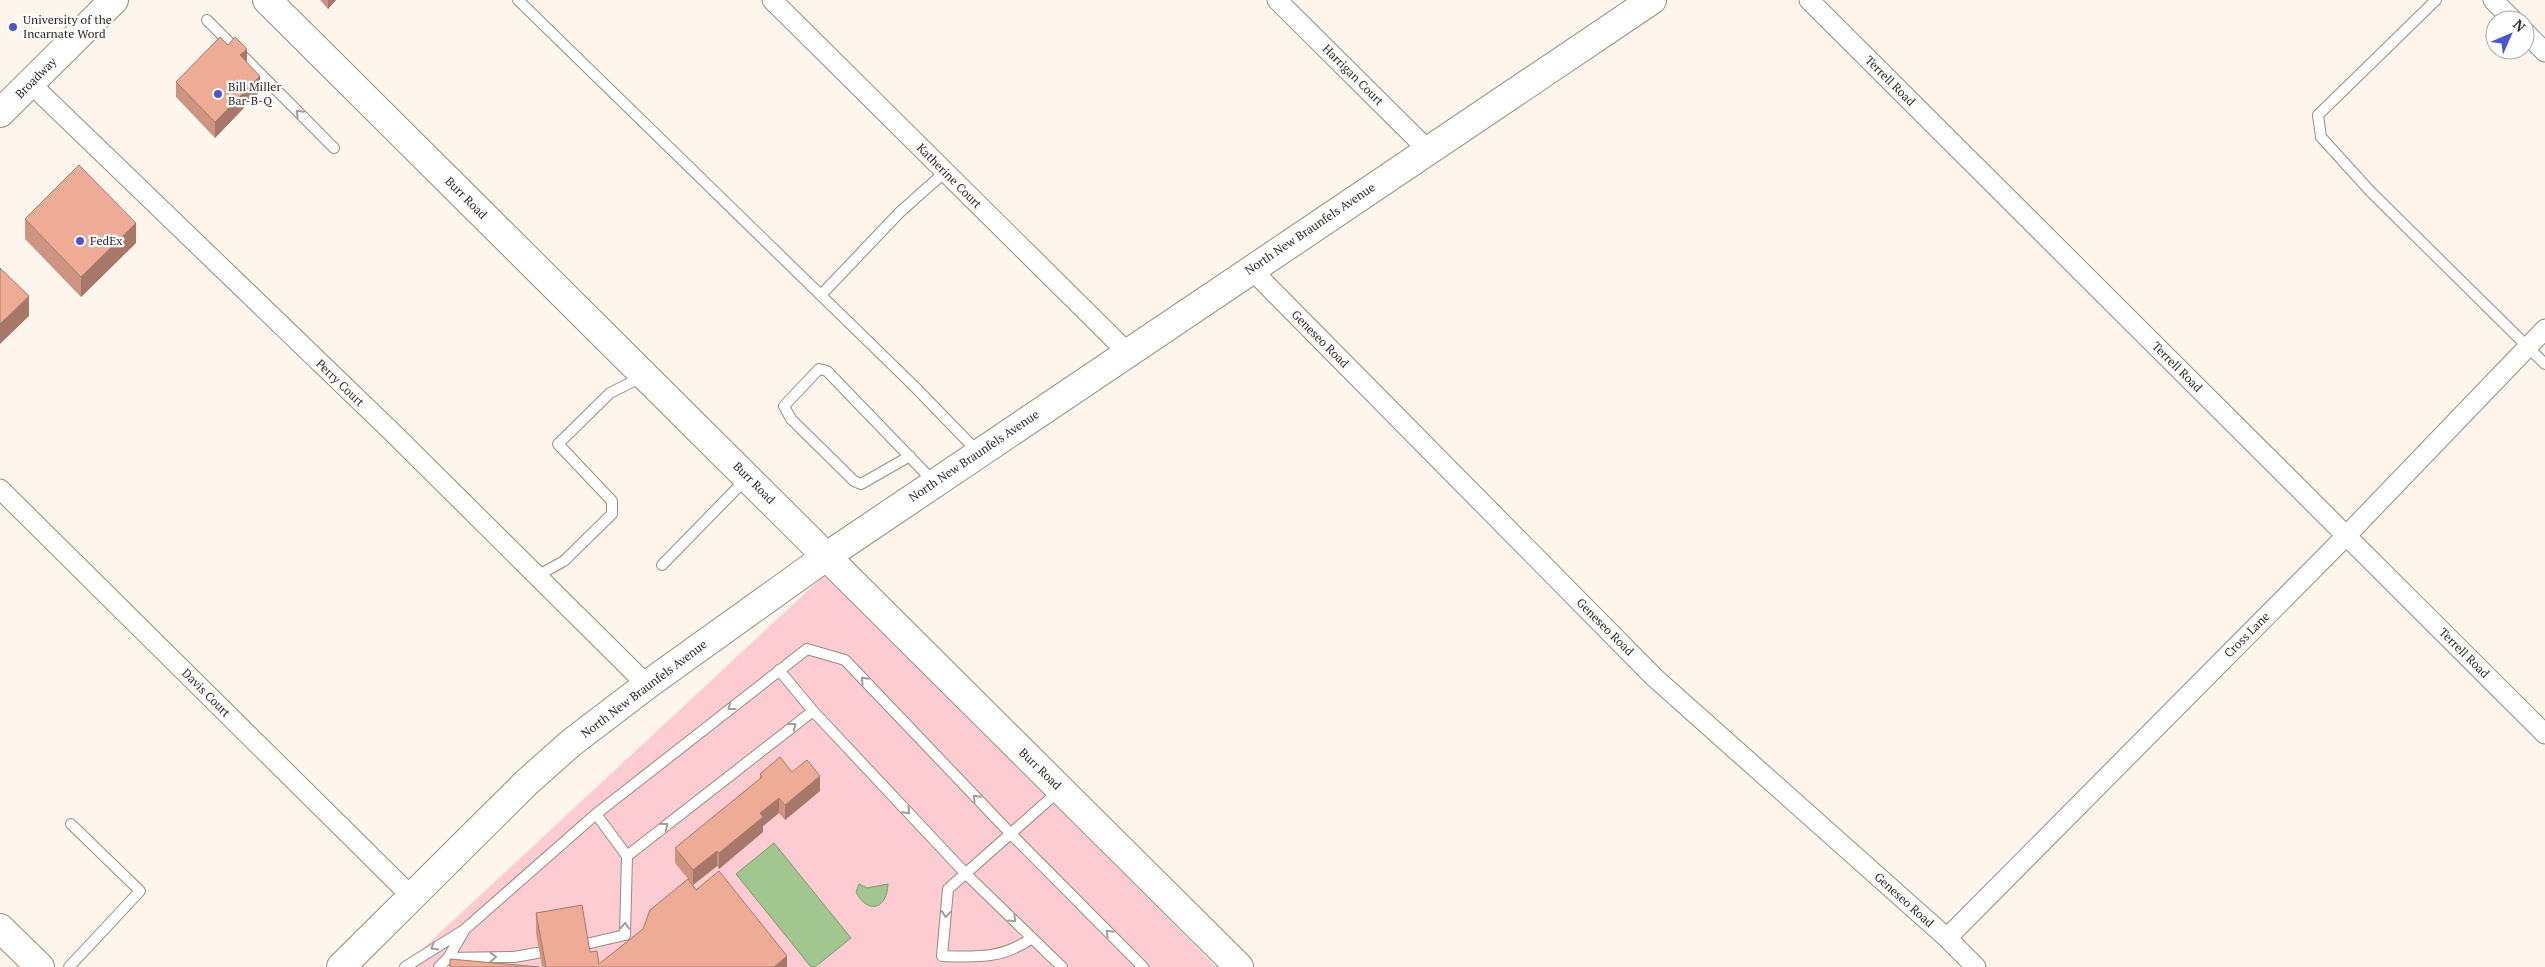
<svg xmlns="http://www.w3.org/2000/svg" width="2545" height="967" viewBox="0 0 2545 967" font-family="'PT Serif',serif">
	<rect width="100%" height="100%" fill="#fef6ed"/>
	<!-- grass -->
	<path fill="#fdccd3" d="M829 571 1216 967H403Z"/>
	<!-- water -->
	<path fill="#a2c690" stroke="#7f966f" d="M774 843 851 938 815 967H811L736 874Z
		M859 884 867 888 888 884C887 909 868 915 856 892Z"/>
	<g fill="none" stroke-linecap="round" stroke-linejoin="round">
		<!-- lane casing -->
		<g stroke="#968b7d" stroke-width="12">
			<path id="lane" d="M518 0 914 386 979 453
				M2436 0 2318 115 2321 137 2370 191 2545 364
				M207 20 334 148
				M821 295 900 212 945 172
				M910 456 861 484 854 481 791 419 784 406 819 369 827 371 934 482
				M662 565 747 478
				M537 576 564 561 612 514V501L558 444 610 393 642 377
				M779 670 813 711
				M627 856 813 711 965 873 1062 967
				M1032 938C1002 959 978 957 942 956L948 889 1060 790
				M586 944 625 935 627 856 596 814
				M448 958 514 957 537 953
				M69 967 140 891 71 824
				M405 967 464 930 596 814 807 649 845 660 1010 833 1143 967
				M439 967 448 958 464 931"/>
		</g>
		<!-- street casing -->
		<g stroke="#968b7d" stroke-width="21">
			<path id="street" d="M772 0 1127 352
				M1277 0 1429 151
				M1809 0 2545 734
				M2493 0 2513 20
				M2525 32 2545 52
				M30 83 391 431 647 685
				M1251 269 1655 678 1947 938 1976 967
				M0 489 412 897
				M1947 938 2347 535 2545 329"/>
		</g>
		<!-- secondary casing -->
		<g stroke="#968b7d" stroke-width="30">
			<path id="secondary" d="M267 0 1239 967
				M0 928 40 967
				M341 967 526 783 571 743 647 685 827 556 1652 0"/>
		</g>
		<!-- primary casing -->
		<g stroke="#968b7d" stroke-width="30">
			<path id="primary" d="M0 113 114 0"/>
		</g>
		<!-- lane -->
		<use href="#lane" stroke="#fff" stroke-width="10"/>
		<!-- street -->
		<use href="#street" stroke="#fff" stroke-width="19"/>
		<!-- secondary -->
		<use href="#secondary" stroke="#fff" stroke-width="28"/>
		<!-- primary -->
		<use href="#primary" stroke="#fff" stroke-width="28"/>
	</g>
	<!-- wall -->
	<path fill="#cd9481" d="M320 0H336L328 9Z
		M228 45 247 62 260 91 215 138 176 97V82Z
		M25 219 136 243 81 297 25 239Z
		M792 772 820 791 785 820 779 813 763 826V832L719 869 717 866 693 885 675 863V848L760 779V774Z
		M696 890 787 967H542L536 933V913L590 952 599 964Z"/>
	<!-- shaded-wall -->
	<path fill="#a77869" d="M328 0H336L328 9Z
		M247 49V64L240 55Z
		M260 76V91L215 138V122Z
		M136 223V243L81 297V277Z
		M29 296V316L0 344V324Z
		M820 776V791L785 820V805Z
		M779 798V813L763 826V832L719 869V853L760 813Z
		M717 851V866L693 885V870Z
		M787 956V967H774Z"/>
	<!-- building -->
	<path fill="#eeac96" stroke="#a77869" d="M220 37 228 45 235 37 247 49 240 55 260 76 215 122 176 82Z
		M79 165 136 223 81 277 25 219Z
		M0 268 29 296 0 324Z
		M780 757 792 772 807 760 820 776 785 805 779 798 760 813 763 817 719 853 717 851 693 870 675 848 762 777 760 774Z
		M719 871 787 956 774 967H546L536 913 582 905 590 952 597 951 599 964 643 929 650 910 688 879 696 890Z
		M450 959 539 967H450Z"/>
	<!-- one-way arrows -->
	<defs><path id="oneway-chevron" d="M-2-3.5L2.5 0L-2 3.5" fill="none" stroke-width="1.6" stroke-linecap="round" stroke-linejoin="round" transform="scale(1.25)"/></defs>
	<g stroke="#a09e9c">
		<use href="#oneway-chevron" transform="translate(299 113) rotate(-135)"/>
		<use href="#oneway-chevron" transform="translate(864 680) rotate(-134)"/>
		<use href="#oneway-chevron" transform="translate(731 707) rotate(142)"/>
		<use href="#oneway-chevron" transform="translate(793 726) rotate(-38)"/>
		<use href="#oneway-chevron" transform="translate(976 798) rotate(-134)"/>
		<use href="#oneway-chevron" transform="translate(907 811) rotate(47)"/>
		<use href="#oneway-chevron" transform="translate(665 826) rotate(-38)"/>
		<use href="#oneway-chevron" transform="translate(946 914) rotate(95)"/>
		<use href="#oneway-chevron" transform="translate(1013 919) rotate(44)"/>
		<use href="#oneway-chevron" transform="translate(625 926) rotate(-87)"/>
		<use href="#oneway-chevron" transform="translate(1109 933) rotate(-135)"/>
		<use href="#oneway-chevron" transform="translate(434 947) rotate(149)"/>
		<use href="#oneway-chevron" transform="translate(493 957) rotate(-1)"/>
	</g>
	<!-- markers -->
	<g fill="#4658cc" stroke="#fff" stroke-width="2">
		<circle cx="13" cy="27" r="5"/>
		<circle cx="218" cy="94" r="5"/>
		<circle cx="80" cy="241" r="5"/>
	</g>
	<g text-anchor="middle" stroke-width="4.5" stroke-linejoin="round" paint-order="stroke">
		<!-- poi labels -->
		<g font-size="12" fill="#2c2722" stroke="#fff" text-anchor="start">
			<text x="23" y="24">University of the<tspan x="23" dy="14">Incarnate Word</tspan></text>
			<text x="228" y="91">Bill Miller<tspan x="228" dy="14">Bar-B-Q</tspan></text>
			<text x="90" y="245">FedEx</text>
		</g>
		<!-- street labels -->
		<g font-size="12" fill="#2c2722" stroke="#fff">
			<text transform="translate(1353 75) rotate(45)" y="4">Harrigan Court</text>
			<text transform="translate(36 78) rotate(-45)" y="4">Broadway</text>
			<text transform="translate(1890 81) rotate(45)" y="4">Terrell Road</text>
			<text transform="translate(949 176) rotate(45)" y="4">Katherine Court</text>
			<text transform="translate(466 198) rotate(45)" y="4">Burr Road</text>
			<text transform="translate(1310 229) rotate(-34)" y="4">North New Braunfels Avenue</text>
			<text transform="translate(1320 339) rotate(45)" y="4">Geneseo Road</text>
			<text transform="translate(2177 367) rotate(45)" y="4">Terrell Road</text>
			<text transform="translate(340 383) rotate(44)" y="4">Perry Court</text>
			<text transform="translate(974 456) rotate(-34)" y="4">North New Braunfels Avenue</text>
			<text transform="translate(754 483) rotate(45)" y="4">Burr Road</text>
			<text transform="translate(1605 627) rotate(45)" y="4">Geneseo Road</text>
			<text transform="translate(2247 635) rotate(-45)" y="4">Cross Lane</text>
			<text transform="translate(2464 653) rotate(45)" y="4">Terrell Road</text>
			<text transform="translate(644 689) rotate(-37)" y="4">North New Braunfels Avenue</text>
			<text transform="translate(206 693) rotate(45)" y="4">Davis Court</text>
			<text transform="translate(1040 769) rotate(44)" y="4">Burr Road</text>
			<text transform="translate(1904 900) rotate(42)" y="4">Geneseo Road</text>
		</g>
	</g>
	<!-- north arrow -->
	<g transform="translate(2510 35) rotate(45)"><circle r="24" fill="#ffffff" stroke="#aba9a7"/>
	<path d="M0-4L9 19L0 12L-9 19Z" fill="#4658cc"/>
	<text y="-8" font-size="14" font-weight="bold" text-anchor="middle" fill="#2c2722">N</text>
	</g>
</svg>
